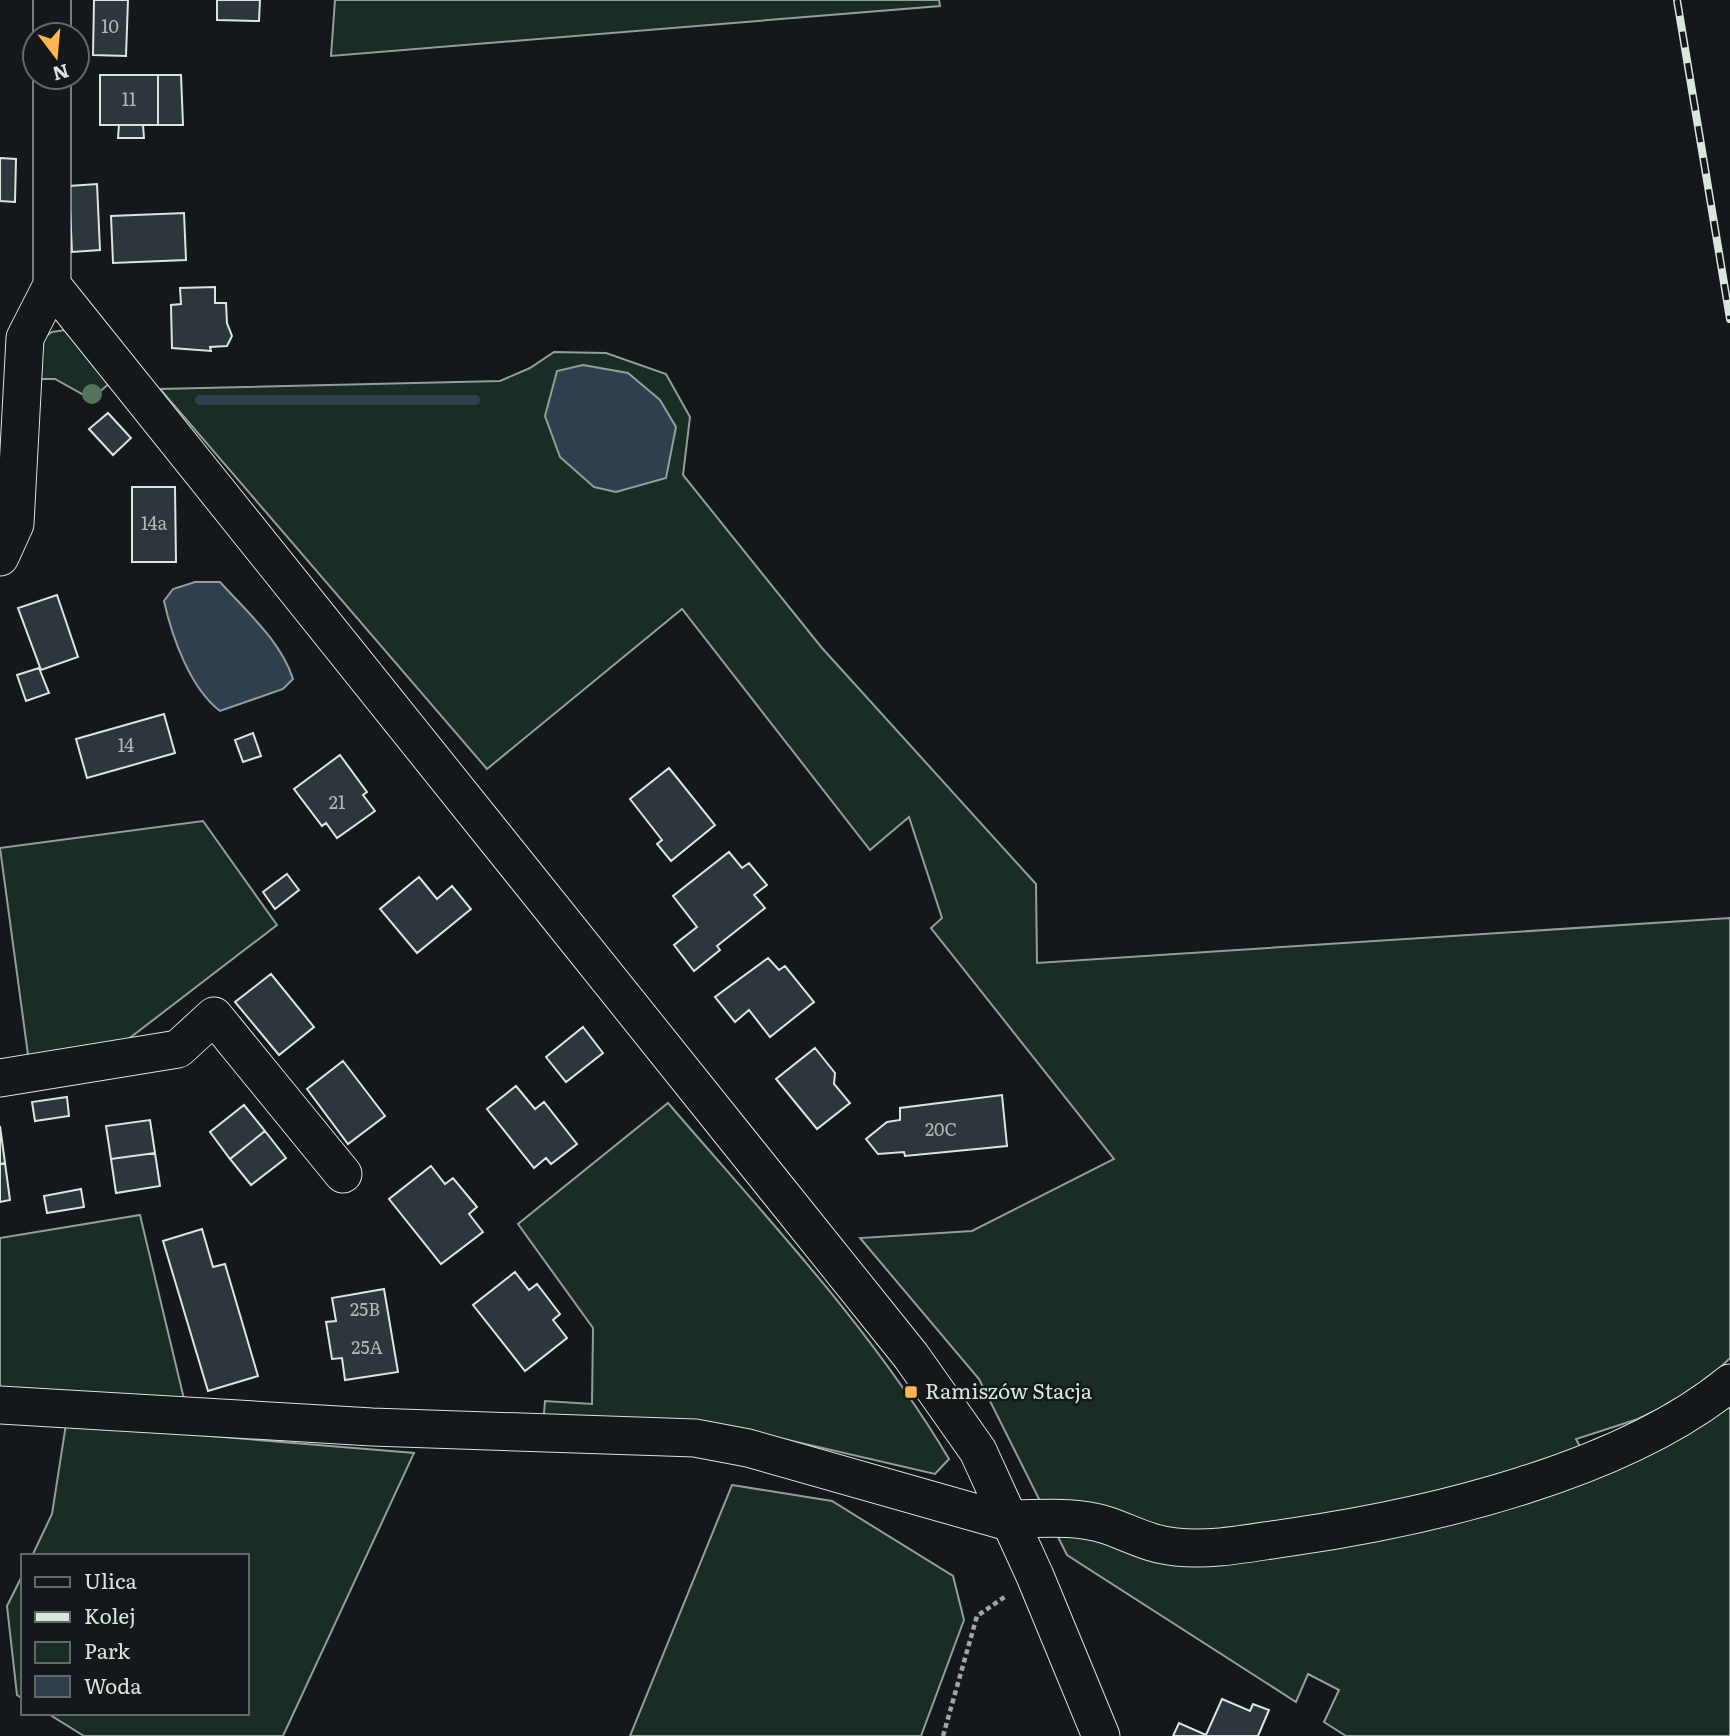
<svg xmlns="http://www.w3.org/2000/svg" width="1730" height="1736" viewBox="0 0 1730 1736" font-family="Literata,serif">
	<rect width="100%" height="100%" fill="#14181c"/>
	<!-- green -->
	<path fill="#1a2d24" stroke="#939e99" stroke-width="2" d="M335 0H939L940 6 331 56Z
		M65 330 110 383 91 399 55 379H32L43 338 52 332Z
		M554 352 606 353 666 374 690 417 683 475 822 648 1036 884 1037 963 1730 918V1358L1696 1391 1638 1419 1576 1439 1593 1471 1730 1403V1736H1346L1324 1722 1339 1690 1308 1674 1296 1702 1067 1555 979 1379 860 1238 972 1231 1114 1159 931 928 942 918 909 817 870 850 682 609 487 769 160 389 500 381 530 368Z
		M203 821 277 925 114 1050 29 1062 0 848Z
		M668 1103C766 1217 872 1329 949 1459L935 1474 762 1434 543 1426 545 1401 592 1404 593 1328 518 1224Z
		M140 1215 184 1399 0 1388V1238Z
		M66 1424 414 1453 283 1736H84L47 1713H247V1556H32L52 1514Z
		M732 1485 832 1501 953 1576 964 1620 921 1736H630Z
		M23 1574V1699L17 1695 7 1606Z"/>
	<!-- water -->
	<path fill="#2f3f4d" stroke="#939e99" stroke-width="2" d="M583 365 628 373 660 400 676 427 666 478 616 492 594 487 560 457 545 416 557 371Z
		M195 582H220C246 611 281 641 293 679L283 689 220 711C190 688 172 637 164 601L173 589Z"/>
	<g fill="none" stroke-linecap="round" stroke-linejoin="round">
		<!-- stream -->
		<path stroke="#2f3f4d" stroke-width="10" d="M200 400H475"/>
	</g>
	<!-- building -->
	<path fill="#2c363c" stroke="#d8e6dc" stroke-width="2" d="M94 0H128L126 56 93 55Z
		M217 0H260L259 21 217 20Z
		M100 75H158V125H100Z
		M158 75H181L183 125H158Z
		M119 125H143L144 138H118Z
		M0 158 16 159 15 202 0 201Z
		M97 184 100 250 72 252 69 186Z
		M184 213 186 260 113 263 111 216Z
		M215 287V303H226L227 323 232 336 227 346 210 347 211 351 172 348 171 305 181 304 180 288Z
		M108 413 131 438 113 455 89 429Z
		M132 487H175L176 562H132Z
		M57 595 78 657 41 670 18 608Z
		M39 668 49 693 26 701 17 675Z
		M164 714 175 753 87 778 76 739Z
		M253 733 261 756 243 762 235 740Z
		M340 755 367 792 363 795 375 811 337 838 326 823 322 826 294 789Z
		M669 768 715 825 671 861 657 844 662 840 630 799Z
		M729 852 742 868 749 863 767 885 754 895 765 908 717 946 720 950 694 971 674 945 697 927 673 896Z
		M287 874 299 890 275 909 263 892Z
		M419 877 437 899 452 886 471 909 417 953 380 909Z
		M768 958 779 970 785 966 814 1002 770 1037 749 1010 735 1022 715 997Z
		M271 974 314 1027 279 1055 235 1002Z
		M583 1027 603 1053 566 1082 546 1057Z
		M815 1048 835 1073 834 1084 850 1103 817 1129 776 1079Z
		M343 1061 385 1116 348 1144 307 1089Z
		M516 1086 535 1109 544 1102 577 1144 551 1164 546 1158 534 1168 487 1109Z
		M1002 1095 1007 1146 905 1156 904 1152 878 1154 866 1139 887 1122 900 1120V1108Z
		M67 1097 69 1116 35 1121 32 1102Z
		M244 1105 265 1131 230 1159 210 1132Z
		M150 1120 155 1153 111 1159 106 1126Z
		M0 1126 5 1163 0 1164Z
		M265 1131 286 1158 251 1185 230 1159Z
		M155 1153 160 1186 116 1193 111 1159Z
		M5 1163 10 1200 0 1202V1164Z
		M431 1166 445 1184 453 1178 477 1207 469 1214 483 1232 441 1264 389 1199Z
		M81 1189 84 1207 47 1213 44 1196Z
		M202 1229 213 1267 225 1264 258 1376 208 1391 163 1241Z
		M515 1272 529 1290 537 1284 560 1314 553 1320 567 1338 525 1371 473 1305Z
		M384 1289 398 1372 345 1380 342 1358 332 1359 326 1322 336 1321 332 1298Z
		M1222 1699 1250 1711 1253 1704 1269 1710 1258 1736H1173L1179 1723 1206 1735Z"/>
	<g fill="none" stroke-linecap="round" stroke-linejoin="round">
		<!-- minor casing -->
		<g stroke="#d8e6dc" stroke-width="39">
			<path id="minor" d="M52 35V0
				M52 285 911 1356 978 1451 1035 1576 1101 1736
				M0 557 15 524 25 338 52 285V77
				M0 1078 178 1049 214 1016 343 1174
				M0 1405 372 1427 695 1438 748 1448 1012 1523
				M1011 1519C1042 1519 1075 1515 1106 1525 1130 1533 1150 1545 1176 1547 1215 1551 1254 1542 1292 1537 1430 1517 1621 1472 1730 1383"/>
		</g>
		<!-- path -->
		<path stroke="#9da8a2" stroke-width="4.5" stroke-dasharray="5 3.5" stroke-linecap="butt" d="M943 1736 977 1616 1006 1596"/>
		<!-- minor -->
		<use href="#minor" stroke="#14181c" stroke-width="37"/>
		<!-- rail casing -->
		<g stroke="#d8e6dc" stroke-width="8">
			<path id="rail" d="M1677 0 1730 319"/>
		</g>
		<!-- rail -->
		<use href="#rail" stroke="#14181c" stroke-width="5" stroke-dasharray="16" stroke-linecap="butt"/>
	</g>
	<!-- trees -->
	<circle fill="#55745f" cx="92" cy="394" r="10"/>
	<!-- markers -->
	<rect fill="#ffb74d" stroke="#14181c" stroke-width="2.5" x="904" y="1385" width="14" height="14" rx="3.5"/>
	<g text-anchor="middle" stroke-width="5" stroke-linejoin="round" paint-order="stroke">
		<!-- number labels -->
		<g font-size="18" fill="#adbab4">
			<text x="110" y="33">10</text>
			<text x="129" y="106">11</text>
			<text x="154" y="530">14a</text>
			<text x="126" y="752">14</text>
			<text x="337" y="809">21</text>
			<text x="941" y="1136">20C</text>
			<text x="365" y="1316">25B</text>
			<text x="367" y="1354">25A</text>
		</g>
		<!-- poi labels -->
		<g font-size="21" fill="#d8e6dc" stroke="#14181c" text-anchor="start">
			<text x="925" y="1399">Ramiszów Stacja</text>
		</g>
	</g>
	<!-- legend -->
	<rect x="21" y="1554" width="228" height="161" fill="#14181c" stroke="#626a69" stroke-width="2"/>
	<rect x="35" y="1577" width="35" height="10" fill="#14181c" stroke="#626a69" stroke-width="2"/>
	<text x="84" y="1589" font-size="21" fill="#d8e6dc">Ulica</text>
	<rect x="35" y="1612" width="35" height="10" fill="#d8e6dc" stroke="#626a69" stroke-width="2"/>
	<text x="84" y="1624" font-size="21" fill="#d8e6dc">Kolej</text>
	<rect x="35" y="1642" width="35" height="21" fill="#1a2d24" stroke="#626a69" stroke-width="2"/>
	<text x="84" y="1659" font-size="21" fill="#d8e6dc">Park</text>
	<rect x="35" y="1676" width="35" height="21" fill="#2f3f4d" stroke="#626a69" stroke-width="2"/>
	<text x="84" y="1694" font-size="21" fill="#d8e6dc">Woda</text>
	<!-- north arrow -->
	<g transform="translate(56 56) rotate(164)"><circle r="33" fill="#14181c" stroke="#626a69" stroke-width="2"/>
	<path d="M0-5L12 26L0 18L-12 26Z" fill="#ffb74d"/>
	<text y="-10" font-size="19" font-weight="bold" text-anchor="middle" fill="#d8e6dc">N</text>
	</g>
</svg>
